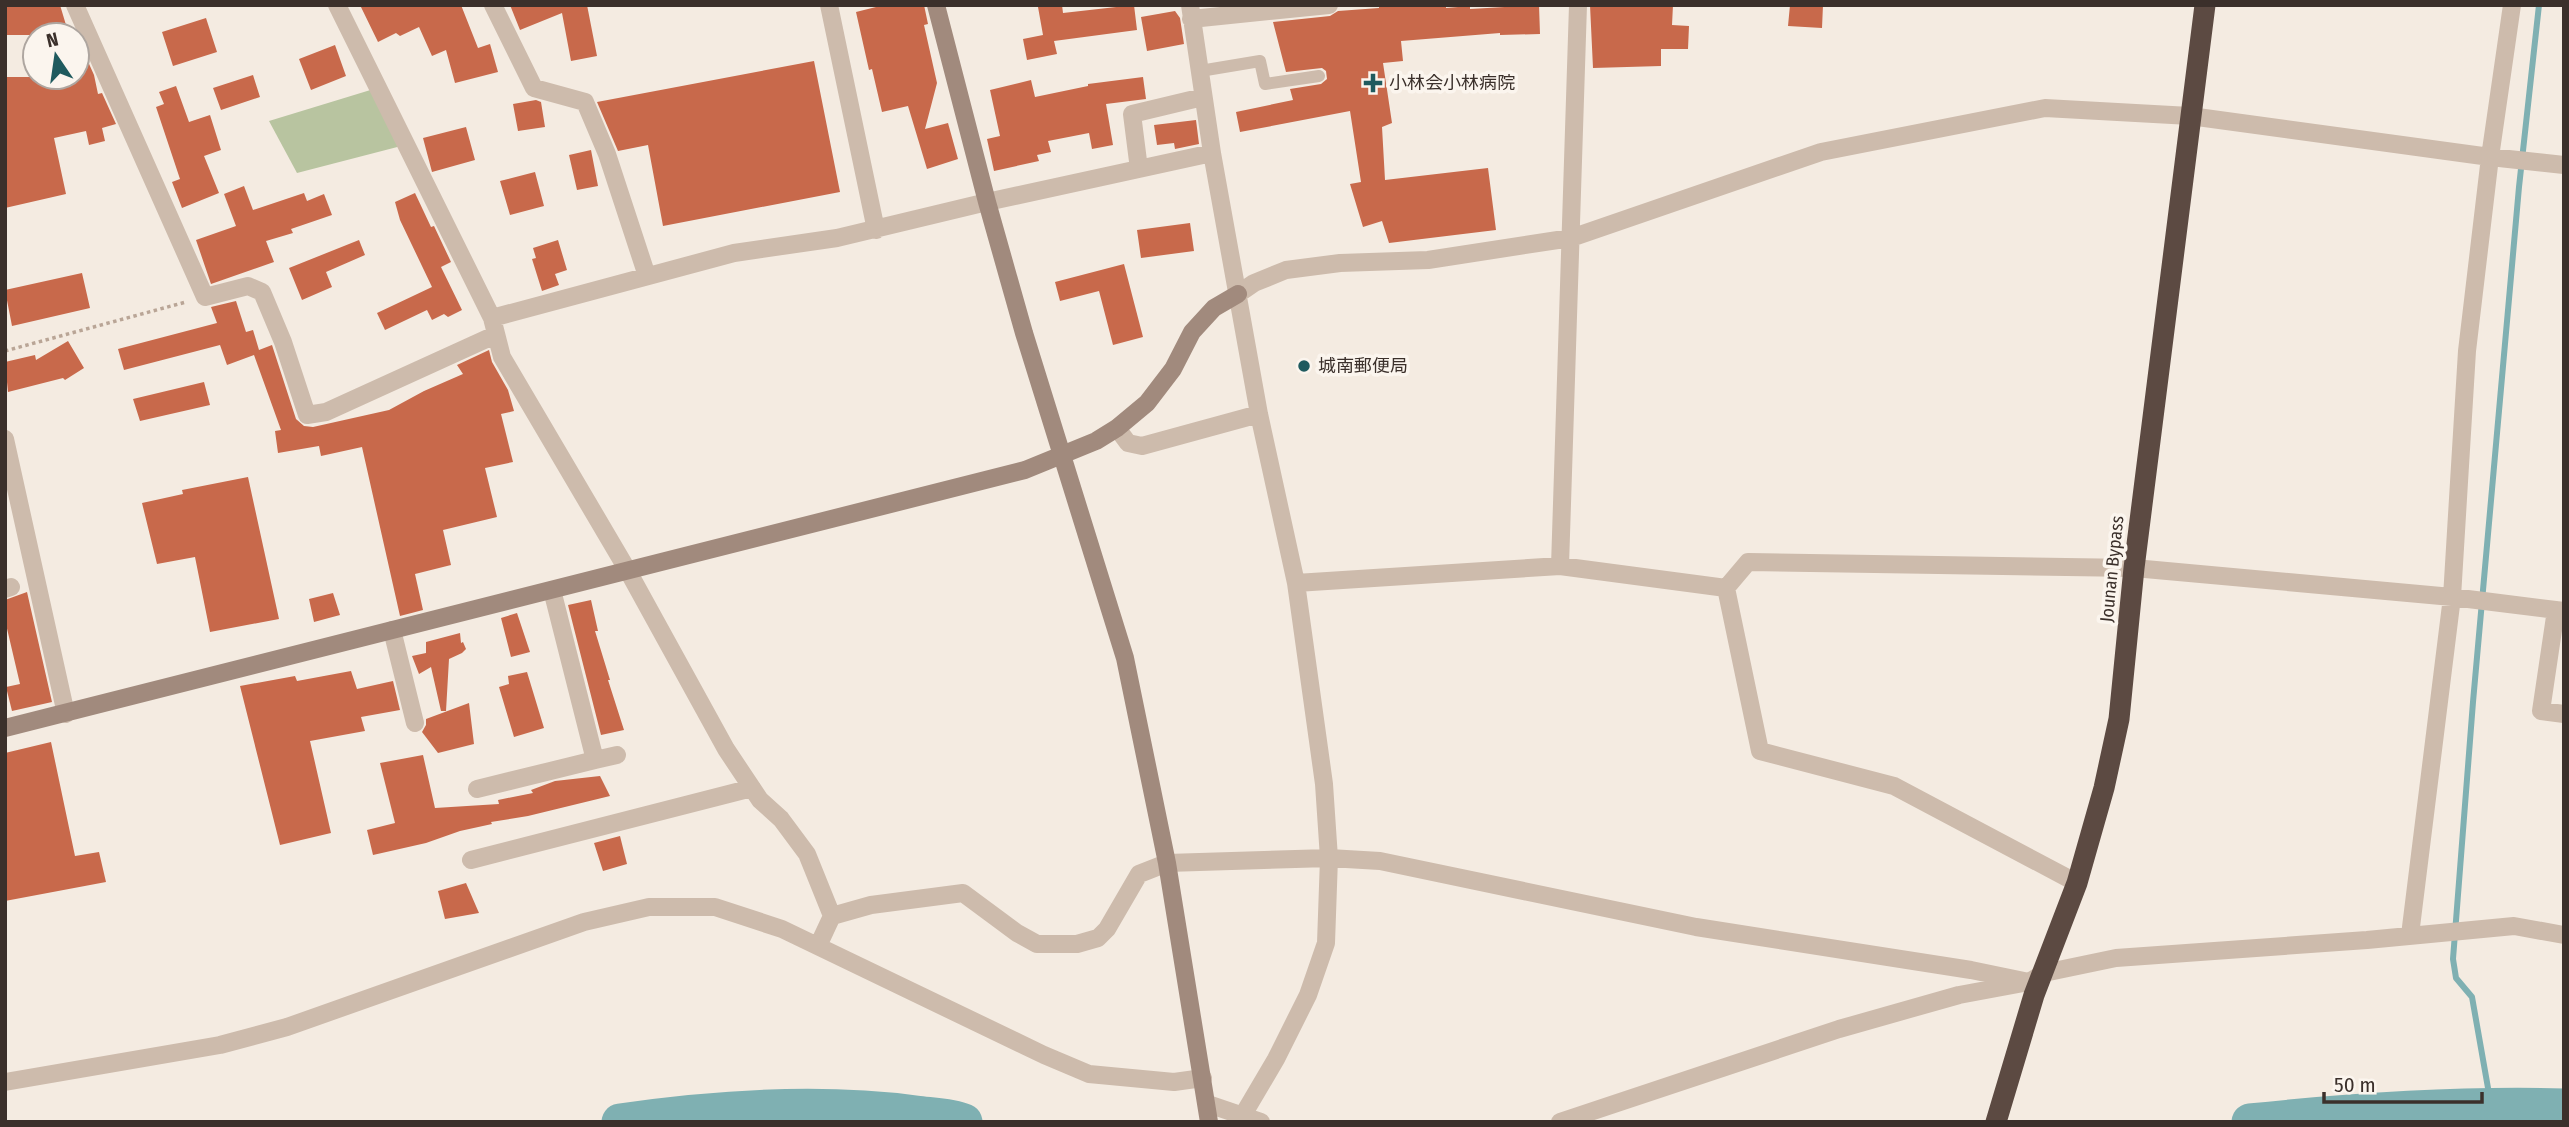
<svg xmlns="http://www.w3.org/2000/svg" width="2569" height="1127" viewBox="0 0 2569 1127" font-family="'Fira Sans Condensed','Noto Sans JP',sans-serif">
	<rect width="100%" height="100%" fill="#f4ebe1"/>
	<!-- green -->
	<path fill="#b8c4a0" d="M377 88 405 145 297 173 269 121Z"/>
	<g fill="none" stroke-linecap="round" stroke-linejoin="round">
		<!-- stream -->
		<path stroke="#7fb0b2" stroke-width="6" d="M2491 1105 2472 997 2456 978 2453 959 2473 702 2519 187 2539 5"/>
		<!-- river -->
		<path stroke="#7fb0b2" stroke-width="37" d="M620 1122C717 1108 818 1101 916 1114 931 1116 950 1116 964 1122
			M2250 1122C2355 1111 2458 1104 2564 1107"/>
	</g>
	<!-- building -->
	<path fill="#c8694b" d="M5 5H60L69 35H5Z
		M360 5H461L478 48 490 44 498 72 455 83 446 50 432 56 419 27 400 36 396 33 378 42Z
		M510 5H587L597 56 571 61 562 13 520 30Z
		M884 5H924L928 24 924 25 937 83 925 129 948 123 958 159 927 169 908 106 882 112 872 69 869 70 856 12Z
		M1062 5 1063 13 1134 5 1137 30 1054 41 1057 54 1027 60 1023 39 1043 35 1038 7Z
		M1379 5H1446V8L1470 6V9L1539 5 1540 34 1500 35V33L1401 41 1403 61 1383 63 1392 123 1382 127 1385 180 1488 168 1496 230 1389 243 1382 221 1363 227 1350 184 1361 182 1350 111 1240 132 1236 112 1293 100 1290 89 1321 84 1327 79 1326 71 1322 68 1286 72 1273 22 1330 16 1338 11 1379 8Z
		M1590 5H1673L1672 25 1689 26 1688 49H1661V66L1593 68Z
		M1790 5H1823L1822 28 1788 26Z
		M1175 11 1180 18 1184 44 1147 51 1141 17Z
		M206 18 217 52 173 66 162 32Z
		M77 37 94 75 98 94 102 93 116 124 102 128 105 141 89 145 86 131 54 138 66 194 5 208V77H77Z
		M335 45 346 76 311 90 299 59Z
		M814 61 840 192 663 226 648 145 618 151 597 102Z
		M253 75 260 97 221 110 213 88Z
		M1143 77 1146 99 1106 104 1113 145 1092 149 1089 133 1048 141 1051 152 1037 155 1039 161 994 171 987 139 1000 136 990 90 1031 80 1035 97 1088 86V84Z
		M176 86 189 122 210 115 221 150 204 156 219 193 182 208 172 182 180 179 156 107 164 104 159 92Z
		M536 100 541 102 545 127 518 131 513 104Z
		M1196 120 1199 144 1175 149 1174 143 1157 145 1154 125Z
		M466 127 475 160 432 172 423 138Z
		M591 150 598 186 577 190 569 155Z
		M535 172 544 206 510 215 500 181Z
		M244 186 253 210 304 193 307 201 324 194 332 215 291 229 293 233 266 241 274 262 211 284 196 240 236 226 224 194Z
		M415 193 431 227 434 226 451 262 441 267 462 310 448 317 444 314 432 320 427 310 385 330 377 313 432 287 400 220 395 202Z
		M1190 223 1194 251 1141 258 1137 230Z
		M359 240 365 255 326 272 332 287 302 300 289 268Z
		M558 240 567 270 555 274 559 285 542 291 532 259 536 258 533 248Z
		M1124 264 1143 337 1113 345 1099 291 1060 301 1055 282Z
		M82 273 90 308 12 326 5 290Z
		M236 301 246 332 253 330 259 350 272 345 296 419 304 426 313 427 389 410 424 391 463 374 457 365 489 350 492 362 508 390 514 411 501 414 513 462 485 468 497 517 443 530 451 565 415 574 423 610 400 616 362 447 321 456 319 446 278 453 275 431 281 430 254 355 227 365 220 345 124 370 118 349 217 323 211 307Z
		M68 341 84 368 65 380 63 378 8 392 5 362 35 355 36 360Z
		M204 382 210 405 140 421 133 399Z
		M248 477 279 619 210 632 195 557 157 564 142 503 183 494 182 490Z
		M27 592 52 702 12 711 6 687 20 684 5 620V600Z
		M333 593 340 615 314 622 309 599Z
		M591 600 598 631H595L610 680H608L624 730 601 735 568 605Z
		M517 613 530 652 511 657 501 618Z
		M460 633 461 643 463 642 466 649 462 653 449 659 446 711H441L431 667 419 674 412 656 426 653V642Z
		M351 671 357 689 393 681 400 710 361 717 365 731 310 741 331 833 280 845 240 686 295 676 297 681Z
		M527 672 544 728 514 737 499 687 509 684 508 676Z
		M469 703 474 744 438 753 422 732 426 725V719Z
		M51 742 75 856 99 852 106 882 5 901V753Z
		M423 755 435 808 499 804 498 800 533 793 531 790 555 781 600 776 610 796 528 816 491 822 492 824 460 831 426 843 373 855 367 830 395 823 380 763Z
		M620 836 627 864 603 871 594 843Z
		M466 883 479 913 445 919 438 891Z"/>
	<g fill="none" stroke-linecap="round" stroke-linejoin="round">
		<!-- path -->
		<path stroke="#b9a596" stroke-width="3.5" stroke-dasharray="3.5 3.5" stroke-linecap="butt" d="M5 351 186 302"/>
		<!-- lane -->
		<path stroke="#cdbbac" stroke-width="12" d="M1200 71 1260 61 1265 84 1319 76"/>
		<!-- street -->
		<path stroke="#cdbbac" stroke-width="18" d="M75 5 205 297 248 286 262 292 283 342 307 415 326 412 495 335
			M337 5 492 318 502 357 628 571 726 749 760 800 781 819 807 854 832 916 818 946
			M493 5 534 88 585 102 607 154 647 276
			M829 5 876 230
			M1190 5 1212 153 1259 414 1296 583 1324 784 1329 858 1326 943 1308 995 1276 1059 1243 1115
			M1191 19 1329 5
			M1139 169 1132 114 1203 97
			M1238 294 1254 283 1286 270 1340 263 1428 260 1571 238 1821 152 2045 108 2190 116 2490 157 2564 165
			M492 318 734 253 837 238 987 202 1212 153
			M1117 428 1128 443 1142 446 1259 414
			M5 439 66 714
			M1560 566 1578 5
			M1296 583 1560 566 1726 588
			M1726 588 1748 562 2134 568 2452 597 2564 611
			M1726 588 1760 751 1894 786 2077 883
			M5 589 11 587
			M2556 610 2541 711 2564 714
			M392 630 415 723
			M595 760 617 755
			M477 789 595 760 552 590
			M471 860 752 788
			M832 916 871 905 963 893 1017 933 1037 944H1077L1098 938 1107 929 1139 874 1167 863 1329 858 1380 861 1696 927 1971 970 2029 982
			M2410 935 2452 597 2467 351 2490 157 2512 5
			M5 1082 220 1045 287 1027 584 922 649 907H715L782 929 1044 1055 1089 1074 1174 1082 1203 1078
			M1208 1104 1261 1122
			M1560 1122 1839 1029 1959 995 2029 982 2044 973 2116 958 2367 940 2514 926 2564 935"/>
		<!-- secondary -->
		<path stroke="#a18a7d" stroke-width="18" d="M936 5 987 202 1024 333 1125 658 1167 863 1209 1122
			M5 728 1025 470 1096 441 1117 428 1147 403 1173 369 1192 332 1214 308 1238 294"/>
		<!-- highway -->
		<path stroke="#5c4a42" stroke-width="21" d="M1996 1122 2034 995 2077 883 2104 788 2119 719 2134 568 2205 5"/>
	</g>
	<!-- markers -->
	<g fill="#1f5a5e" stroke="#fbf5ee" stroke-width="2.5">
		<path d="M1369.5 72.5h7v7h7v7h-7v7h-7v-7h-7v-7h7z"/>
		<circle cx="1304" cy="366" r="7"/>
	</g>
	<g text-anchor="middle" stroke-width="7" stroke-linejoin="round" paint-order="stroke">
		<!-- poi labels -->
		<g font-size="18" fill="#3b302b" stroke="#fbf5ee" text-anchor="start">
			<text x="1389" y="89">小林会小林病院</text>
			<text x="1318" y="372">城南郵便局</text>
		</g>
		<!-- street labels -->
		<g font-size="18" fill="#3b302b" stroke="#fbf5ee">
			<text transform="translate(2112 569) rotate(-84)" y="6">Jounan Bypass</text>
		</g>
	</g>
	<!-- border -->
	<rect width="2569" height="1127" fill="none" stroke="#3b302b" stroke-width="14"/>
	<!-- north arrow -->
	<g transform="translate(56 56) rotate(347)"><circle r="33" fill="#fbf5ee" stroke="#aea6a0" stroke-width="2"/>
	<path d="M0-5L12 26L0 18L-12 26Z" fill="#1f5a5e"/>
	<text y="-10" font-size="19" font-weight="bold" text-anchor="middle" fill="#3b302b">N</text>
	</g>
	<!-- scale -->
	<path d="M2324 1092v10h158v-10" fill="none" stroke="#3b302b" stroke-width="3.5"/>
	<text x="2334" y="1092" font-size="21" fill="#3b302b" stroke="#fbf5ee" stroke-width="5" paint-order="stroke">50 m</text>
</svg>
